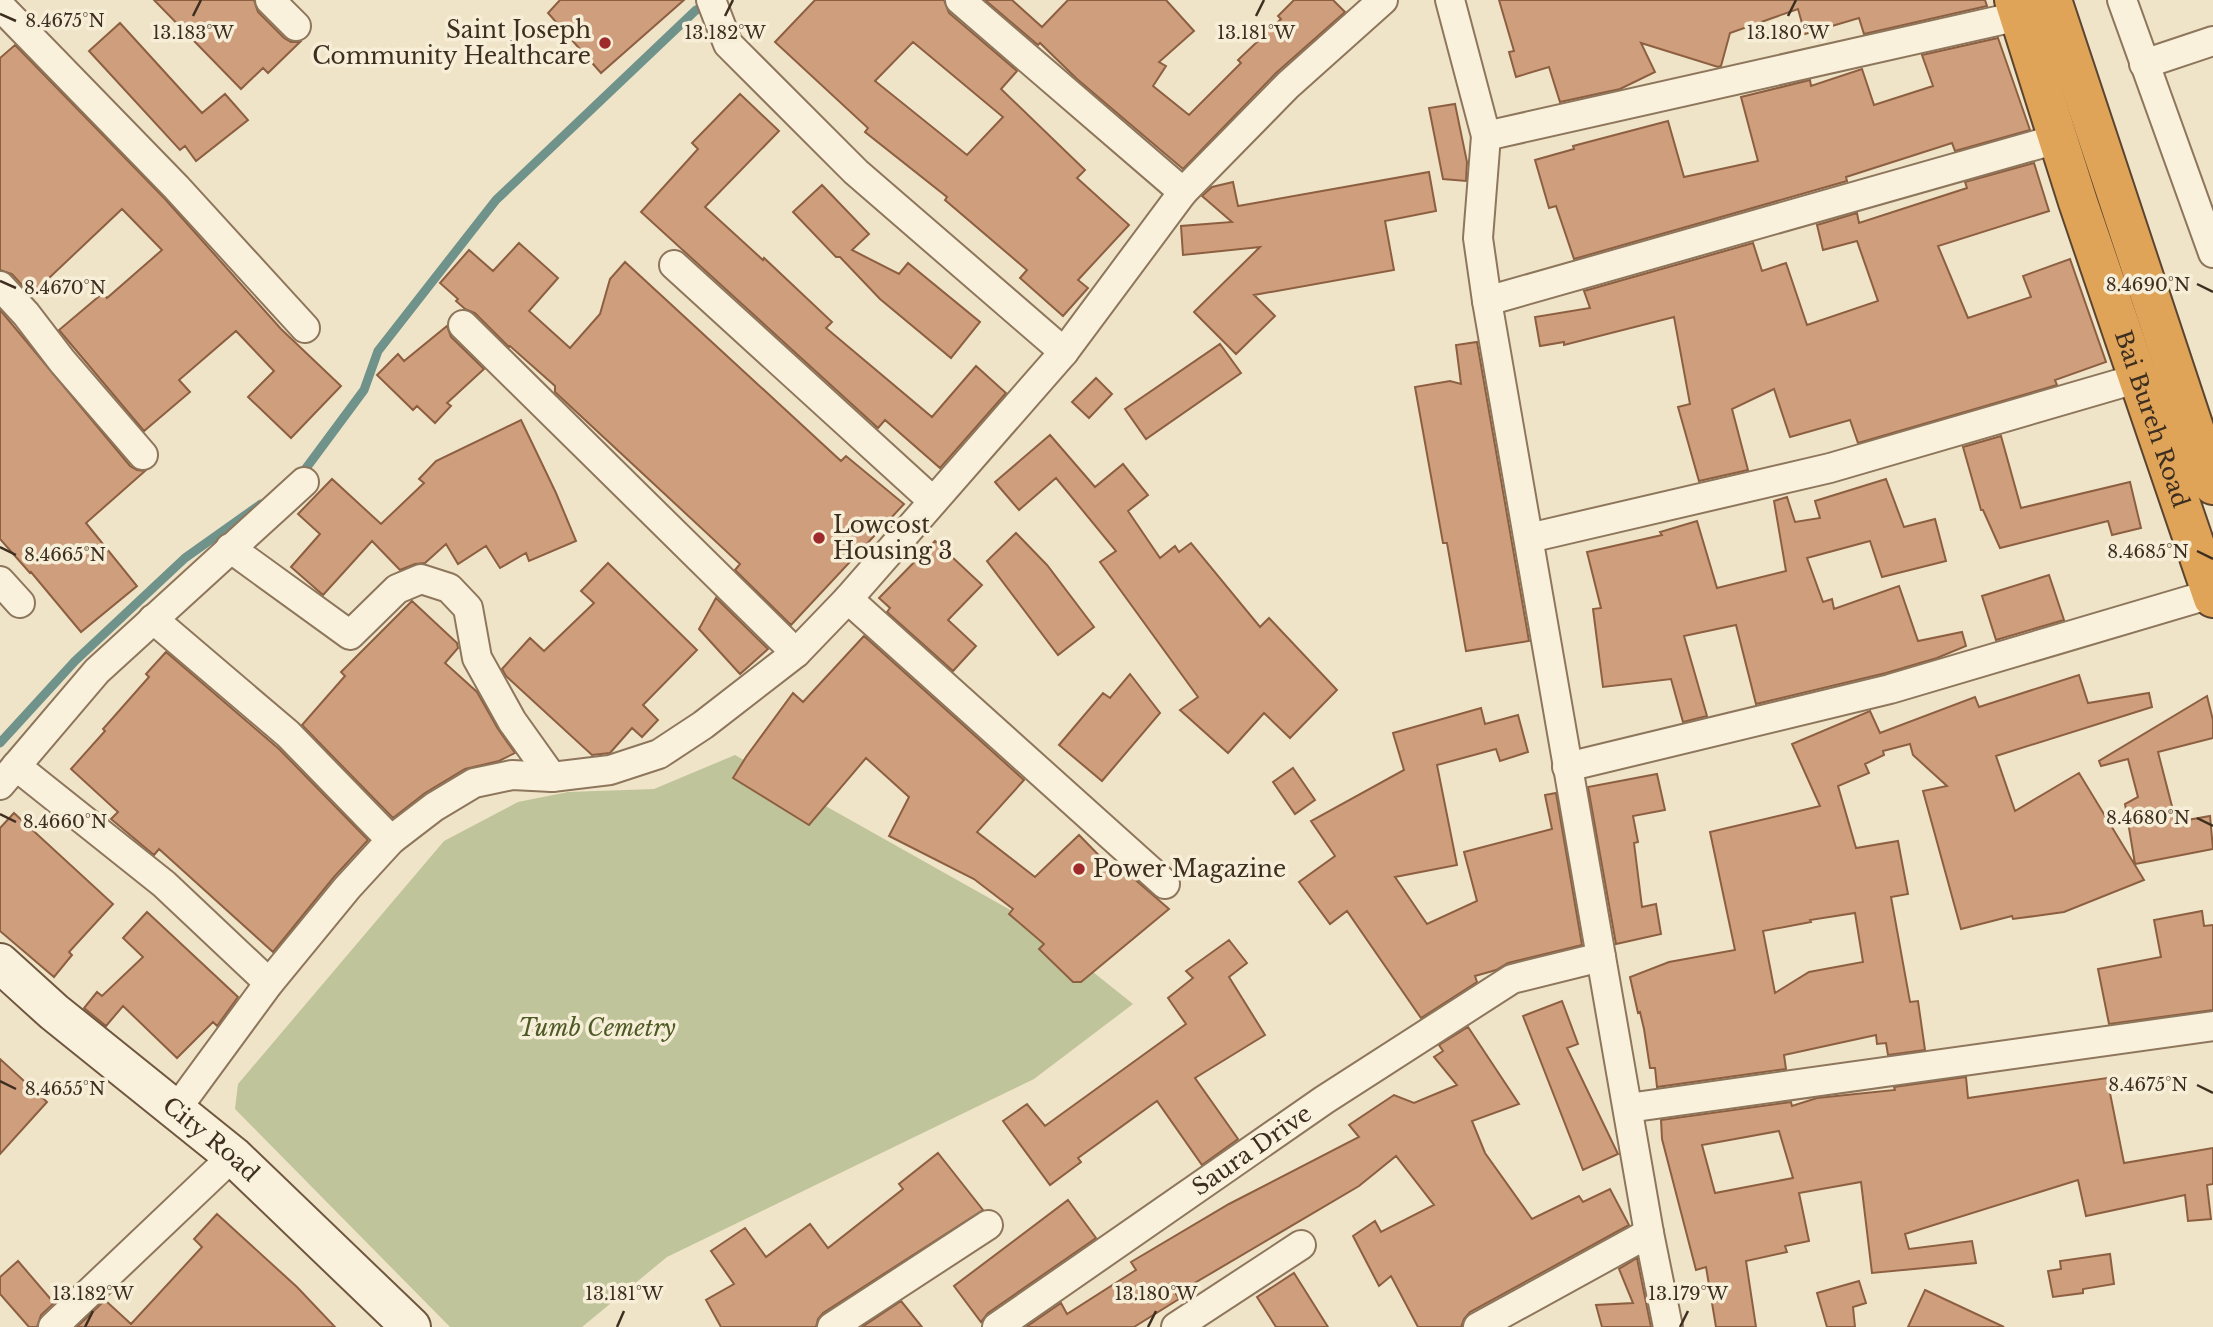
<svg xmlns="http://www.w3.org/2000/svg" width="2213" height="1327" viewBox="0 0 2213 1327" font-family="'Libre Baskerville',serif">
	<rect width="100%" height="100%" fill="#f0e4c8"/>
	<!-- cemetery -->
	<path fill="#bfc49a" d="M735 755 1028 920 1133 1004 1034 1079 667 1257 582 1327H450L235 1109 238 1084 444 841 518 802 568 792 654 789Z"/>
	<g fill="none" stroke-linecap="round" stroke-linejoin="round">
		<!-- stream -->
		<path stroke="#6f938a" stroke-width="9" d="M301 475 364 390 378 351 496 200 696 10 710 5
			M0 743 75 661 185 558 261 504"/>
	</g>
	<!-- building -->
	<path fill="#cf9f7d" stroke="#8d5f41" stroke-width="2" fill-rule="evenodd" d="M154 0H254L258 12 284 38 291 42H300L268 73 263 68 241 89Z
		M560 0H684L601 73 548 13Z
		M815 0H944L949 13 1017 71 1001 89 1085 170 1077 178 1129 225 1078 280 1088 288 1063 316 1020 278 1027 270 945 200 947 197 865 132 868 128 775 42ZM913 42 1003 117 967 155 875 81Z
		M985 0H1012L1042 27 1068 0H1166L1194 31 1159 62 1166 66 1153 86 1189 115 1241 63 1238 60 1281 19 1278 16 1294 0H1333L1345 12 1276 73 1183 169 1077 79 1040 43 1038 45Z
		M1499 0H1985L1987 6 1864 34 1859 18 1805 34 1798 9 1730 33 1721 66 1718 67 1641 43 1655 72 1620 89 1560 102 1549 67 1516 77 1509 52 1514 51Z
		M120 23 202 113 225 94 248 120 196 161 185 146 180 150 89 51Z
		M1998 38 2030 130 1955 151 1952 143 1846 177 1847 181 1574 259 1556 206 1549 208 1535 160 1574 149 1573 146 1668 121 1684 177 1758 161 1741 97 1810 80 1811 86 1862 69 1874 105 1933 86 1922 55Z
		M15 45 165 199 281 329 341 386 291 438 248 397 274 371 236 331 179 380 190 392 144 431 59 330 103 293 107 298 162 250 122 209 31 295 12 274 0 270V58Z
		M740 94 779 131 705 207 763 260 764 258 832 322 826 328 932 417 976 366 1006 393 940 468 885 420 878 428 641 212 698 149 692 143Z
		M1455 104 1467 162 1466 181 1443 179 1429 108Z
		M2034 163 2049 211 1938 246 1968 318 2031 297 2023 276 2070 259 2106 362 2055 380 2057 385 1858 443 1850 420 1790 437 1774 389 1732 409 1748 470 1699 481 1678 407 1690 404 1674 317 1564 345V342L1540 346 1535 317 1590 308 1584 291 1753 243 1762 271 1786 263 1807 325 1878 301 1857 241 1823 250 1817 225 1857 213 1859 223 1967 188 1965 182Z
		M1429 172 1436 211 1385 221 1394 270 1254 295 1275 316 1236 354 1194 312 1260 247 1183 255 1181 226 1232 222 1202 196 1212 187 1233 182 1238 206Z
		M822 185 869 234 852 250 899 274 908 263 980 322 951 358 880 299 840 257H836L793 212Z
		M519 243 558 278 529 311 570 348 600 314 610 279 625 262 841 461 846 456 904 504 791 625 735 570 740 564 555 392V386L510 346 509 347 475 313 465 309 456 301 458 299 440 283 469 250 493 271Z
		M0 310 130 466 137 470 145 471 86 523 137 586 81 632 31 572 30 573 0 539Z
		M447 326 451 337 484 369 447 403 451 406 435 423 417 406 413 410 377 375 398 354 404 361Z
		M1477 342 1529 641 1466 651 1447 543H1443L1415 387 1450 381 1461 384 1456 345Z
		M1220 344 1241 373 1146 439 1125 409Z
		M1096 378 1112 394 1089 418 1072 402Z
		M521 420 556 493 576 541 529 561 526 553 500 568 486 546 458 564 446 544 425 563 415 564 400 570 372 541 323 595 291 567 320 534 298 514 332 479 381 524 424 483 419 479 436 461Z
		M1050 435 1095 487 1123 464 1148 495 1128 511 1160 558 1175 546 1179 552 1191 543 1260 627 1269 618 1337 690 1290 738 1264 713 1228 753 1180 710 1198 697 1100 562 1116 551 1056 478 1019 510 995 482Z
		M2001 436 2021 508 2130 482 2141 528 2112 535 2108 521 2000 548 1983 510H1981L1963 447Z
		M1886 479 1904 527 1935 519 1946 561 1882 577 1870 541 1807 558 1823 602 1832 599 1834 609 1899 586 1918 641 1962 632 1966 646 1937 658 1886 673 1756 704 1736 625 1684 636 1707 716 1683 722 1671 679 1603 687 1593 609 1601 608 1587 552 1662 535 1660 532 1697 521 1717 588 1786 571 1774 501 1787 497 1795 522 1820 518 1815 501Z
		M1016 533 1047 565 1094 627 1058 655 987 561Z
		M935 541 982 585 948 620 976 646 953 671 887 612 890 608 879 598Z
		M608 563 697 650 643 705 658 720 642 737 632 728 610 753 592 755 506 676 502 669 530 638 544 651 594 603 581 591Z
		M2049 575 2064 620 1996 640 1982 596Z
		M716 598 768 649 740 674 699 629Z
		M412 601 457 643 458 648 445 663 477 692 498 729 515 753 499 761 465 769 425 793 393 818 302 725 345 676 341 672Z
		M864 636 1024 780 977 832 1035 877 1079 835 1118 875 1124 870 1169 909 1081 982H1073L1039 949 1044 944 1009 914 1013 909 974 879 889 836 909 797 866 758 809 825 733 778 746 757 793 693 803 702Z
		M166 652 279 749 368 840 334 877 273 952 159 849 154 855 111 819 118 812 71 769 105 731 103 729 149 677 146 674Z
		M1130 674 1160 713 1102 781 1059 745 1103 693 1110 698Z
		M2079 675 2088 703 2149 693 2152 707 1996 756 2015 811 2079 773 2144 880 2064 912 2013 919 2012 916 1961 929 1923 791 1947 786 1913 755 1910 744 1883 751 1884 755 1865 764 1869 773 1838 786 1856 848 1898 841 1908 894 1891 897 1910 1002 1918 1001 1925 1050 1888 1055 1886 1043 1877 1044 1876 1035 1784 1055 1786 1069 1657 1087 1655 1068H1650L1644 1029 1640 1012 1638 1013 1630 977 1669 962 1735 950 1710 832 1820 806 1792 744 1870 711 1880 733 1975 697 1979 707ZM1855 913 1863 962 1809 972 1775 993 1763 931 1811 922 1810 920Z
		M2207 696 2213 720V738L2158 752 2176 822 2210 816 2213 849 2135 864 2125 804 2138 797 2128 759 2101 766 2099 761Z
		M1481 708 1485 724 1518 715 1528 752 1500 761 1496 749 1437 765 1457 865 1395 877 1427 924 1477 901 1464 852 1552 829 1545 795 1556 793 1582 945 1508 963 1496 970 1475 976 1477 982 1421 1018 1347 911 1330 924 1299 882 1335 856 1311 821 1404 770 1393 733Z
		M1293 768 1315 800 1295 814 1273 782Z
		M1657 774 1665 810 1633 816 1638 842 1634 843 1642 907 1656 904 1661 934 1616 944 1588 787Z
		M14 813 113 904 69 952 72 955 54 977 0 931V828Z
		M2202 911 2204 926 2213 925V1010L2109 1024 2098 969 2161 957 2154 920Z
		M147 912 238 997 217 1026 213 1022 177 1058 123 1006 106 1026 84 1008 97 992 102 996 143 957 123 938Z
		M1229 940 1247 963 1229 977 1265 1035 1195 1078 1238 1139 1202 1165 1157 1101 1078 1158 1081 1162 1050 1185 1003 1121 1027 1104 1045 1126 1186 1024 1168 998 1193 978 1186 971Z
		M1562 1001 1578 1044 1567 1048 1618 1154 1583 1170 1523 1016Z
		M1468 1027 1519 1104 1472 1121 1485 1153 1532 1219 1579 1196 1583 1202 1610 1189 1629 1225 1470 1312 1464 1319 1461 1327H1418L1391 1276 1379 1286 1353 1236 1375 1221 1381 1232 1434 1205 1396 1156 1359 1186 1176 1294 1179 1299 1134 1327H1026L1061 1303 1067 1314 1136 1270 1131 1262 1229 1204 1359 1137 1349 1125 1394 1095 1414 1103 1457 1085 1434 1057 1443 1051 1439 1045Z
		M0 1059 47 1102 0 1154Z
		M1966 1077 1968 1098 2107 1078 2124 1163 2213 1148V1184L2207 1185 2211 1219 2188 1221 2185 1195 2086 1216 2078 1180 1905 1234 1909 1249 1972 1241 1976 1263 1872 1273 1861 1182 1799 1193 1809 1241 1785 1246 1787 1252 1746 1261 1756 1327H1716L1706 1267 1696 1270 1662 1139 1661 1120 1791 1102 1792 1106 1817 1098 1895 1090 1894 1087ZM1779 1131 1793 1178 1715 1193 1702 1145Z
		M938 1153 983 1210 823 1313 818 1319 816 1327H721L706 1300 734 1284 711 1251 745 1228 766 1257 810 1224 828 1248 903 1189 899 1184Z
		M1068 1200 1096 1238 988 1313 981 1322 954 1286Z
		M217 1214 297 1287 335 1327H77L105 1300 131 1324 202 1247 194 1239Z
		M2110 1254 2114 1284 2083 1289V1293L2053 1297 2048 1271 2061 1269 2060 1261Z
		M1637 1258 1651 1327H1602L1596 1305 1633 1303 1619 1269Z
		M18 1261 54 1303 41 1315 37 1327H29L0 1294V1277Z
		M1294 1273 1328 1327H1276L1257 1297Z
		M1859 1281 1866 1303 1853 1307 1855 1327H1827L1817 1293Z
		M1925 1290 2004 1327H1908Z
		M901 1301 922 1327H862Z"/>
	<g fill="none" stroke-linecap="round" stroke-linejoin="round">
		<!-- street casing -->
		<g stroke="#8d765c" stroke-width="32">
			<g id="street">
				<path d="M270 0 296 26"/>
				<path d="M711 0 728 44 856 172 1064 352"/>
				<path d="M960 0 1183 192"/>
				<path d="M1450 0 1486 136 1478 238 1487 301 1649 1233 1668 1327"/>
				<path d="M2122 0 2213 253"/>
				<path d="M0 6 177 188 305 328"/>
				<path d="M2144 64 2213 41"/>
				<path d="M1486 136 2019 16"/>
				<path d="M674 265 933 501"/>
				<path d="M0 286 26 314 62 361 143 455"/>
				<path d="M1487 301 2057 139"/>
				<path d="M463 325 796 653"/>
				<path d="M1529 538 1830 468 2139 378"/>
				<path d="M230 548 350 635 397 589 421 579 449 588 468 608 477 658 512 721 552 777"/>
				<path d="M0 581 20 603"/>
				<path d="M848 599 1165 884"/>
				<path d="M153 619 288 734 391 840"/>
				<path d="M16 766 164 884 269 983"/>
				<path d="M1567 767 1890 689 2211 594"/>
				<path d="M0 785 97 671 304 482"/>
				<path d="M1628 1108 2213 1026"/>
				<path d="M175 1111 269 983 347 888 391 840 434 807 474 783 512 775 552 777 610 770 659 754 703 725 796 653 848 599 1064 352 1183 192 1288 85 1383 0"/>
				<path d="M53 1327 233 1156"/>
				<path d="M832 1327 988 1225"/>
				<path id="s1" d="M997 1327 1324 1100 1512 979 1601 957"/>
				<path d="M1176 1327 1301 1245"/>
				<path d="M1478 1327 1649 1233"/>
			</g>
		</g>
		<!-- secondary casing -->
		<g stroke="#6f573f" stroke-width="42">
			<g id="secondary">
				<path id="s2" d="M0 963 54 1012 233 1156 411 1327"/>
			</g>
		</g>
		<!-- highway casing -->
		<g stroke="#5b4430" stroke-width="42">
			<g id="highway">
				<path id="s3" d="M2014 0 2078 202 2213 598"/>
				<path d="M2052 0 2213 485"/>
			</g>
		</g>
		<!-- street -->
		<use href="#street" stroke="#faf1dc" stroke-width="28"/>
		<!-- secondary -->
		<use href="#secondary" stroke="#faf1dc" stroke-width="38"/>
		<!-- highway -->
		<use href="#highway" stroke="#e0a458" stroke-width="38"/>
	</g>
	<!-- ticks -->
	<path fill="none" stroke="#3d2e20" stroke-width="2.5" d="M0 14 16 21M193 16 201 0M725 16 733 0M1256 16 1264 0M1788 16 1796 0M0 281 16 288M2197 284 2213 292M0 547 16 555M2197 551 2213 559M0 814 16 822M2197 818 2213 826M0 1081 16 1089M2197 1085 2213 1093M85 1327 93 1311M617 1327 624 1311M1148 1327 1156 1311M1680 1327 1688 1311"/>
	<!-- markers -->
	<g fill="#9e2a2b" stroke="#f7eed8" stroke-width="2.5">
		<circle cx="605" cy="43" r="7"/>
		<circle cx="819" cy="538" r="7"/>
		<circle cx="1079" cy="869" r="7"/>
	</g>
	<g text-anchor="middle" stroke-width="7" stroke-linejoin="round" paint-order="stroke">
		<!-- poi labels -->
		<g font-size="23" fill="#3d2e20" stroke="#f7eed8" text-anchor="start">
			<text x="591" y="38" text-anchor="end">Saint Joseph<tspan x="591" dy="26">Community Healthcare</tspan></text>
			<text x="833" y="533">Lowcost<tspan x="833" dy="26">Housing 3</tspan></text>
			<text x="1093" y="877">Power Magazine</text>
		</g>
		<!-- street labels -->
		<g font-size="23" fill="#3d2e20" stroke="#f7eed8">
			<text dy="8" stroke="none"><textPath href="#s3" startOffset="441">Bai Bureh Road</textPath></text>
			<text dy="8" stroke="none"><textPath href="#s2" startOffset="275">City Road</textPath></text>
			<text dy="8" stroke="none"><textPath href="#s1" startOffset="310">Saura Drive</textPath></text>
		</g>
		<!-- park labels -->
		<g font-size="23" font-style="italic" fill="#4d5a26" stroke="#f7eed8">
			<text x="597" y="1036">Tumb Cemetry</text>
		</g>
	</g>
	<g font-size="18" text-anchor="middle" fill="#3d2e20" stroke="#f7eed8" stroke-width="7" stroke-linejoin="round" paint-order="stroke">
		<text x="65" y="27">8.4675°N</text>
		<text x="725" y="39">13.182°W</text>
		<text x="1256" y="39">13.181°W</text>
		<text x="1788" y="39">13.180°W</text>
		<text x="193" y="39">13.183°W</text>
		<text x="2148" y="291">8.4690°N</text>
		<text x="65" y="294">8.4670°N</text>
		<text x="2148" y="558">8.4685°N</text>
		<text x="65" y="561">8.4665°N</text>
		<text x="2148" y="824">8.4680°N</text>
		<text x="65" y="828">8.4660°N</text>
		<text x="2148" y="1091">8.4675°N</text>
		<text x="65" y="1095">8.4655°N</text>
		<text x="93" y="1300">13.182°W</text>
		<text x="624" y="1300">13.181°W</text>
		<text x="1156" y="1300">13.180°W</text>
		<text x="1688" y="1300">13.179°W</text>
	</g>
</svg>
